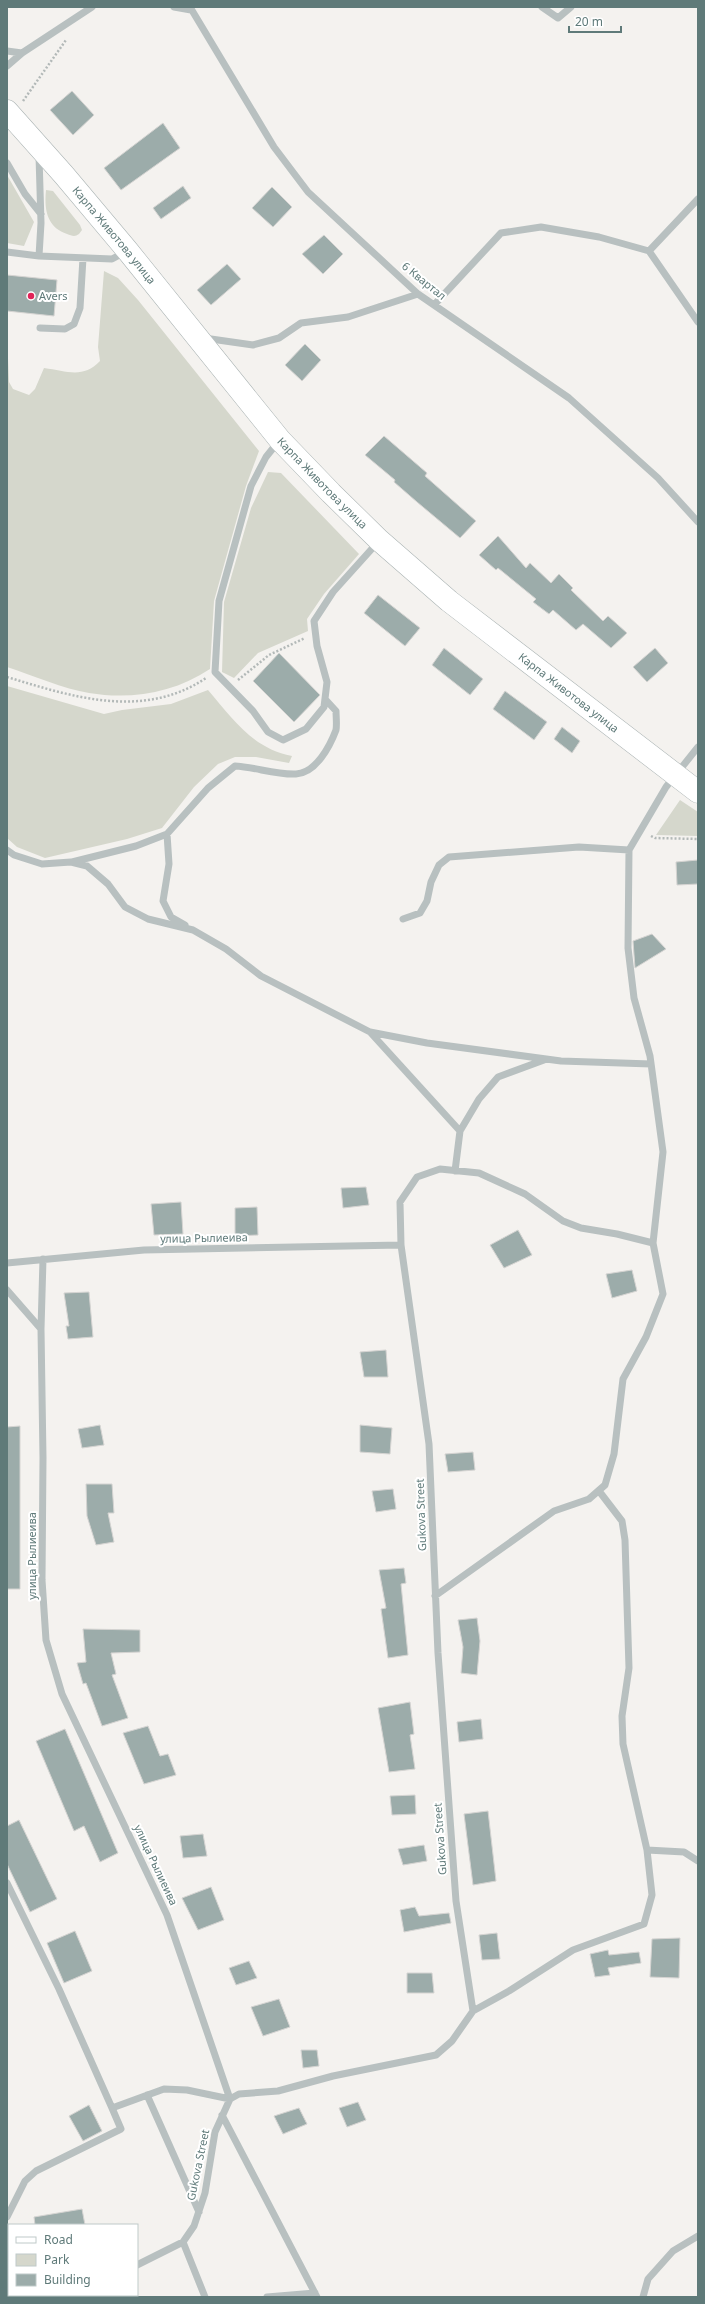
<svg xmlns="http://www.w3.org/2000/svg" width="705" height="2304" viewBox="0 0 705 2304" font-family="'Noto Sans',sans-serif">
	<rect width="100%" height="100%" fill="#f4f2ef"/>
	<!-- green -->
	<path fill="#d5d7cc" d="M7 175 34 222 24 246 7 243Z
		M46 190 53 191 80 225 82 230 79 234C75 237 72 236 67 234 47 227 44 210 46 190Z
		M104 271 118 278 138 300 259 451 246 486 214 601 210 669C174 693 131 700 89 693 64 689 32 675 7 667V334L9 382 13 389 29 395 35 389 44 368C67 371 83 379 100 361L98 347Z
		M268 472 281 473 359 554 324 594 307 619 308 631 258 653 234 678 222 672 224 602 251 508Z
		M7 686 104 714 122 710 171 704 208 690C233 719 252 748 292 756L289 763 256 757H235L218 764 194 787 162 828 127 839 45 858 17 847 7 838Z
		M680 800 698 812V836L656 835Z"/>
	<!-- building -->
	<path fill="#9cacaa" stroke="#d5d4d2" d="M72 91 94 115 73 135 50 110Z
		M163 123 180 148 121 190 104 168Z
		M183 186 191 198 161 219 153 208Z
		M272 187 292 207 273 227 252 208Z
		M324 235 343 254 323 274 302 254Z
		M227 264 241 279 211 305 197 290Z
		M7 275 57 280 54 316 7 311Z
		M305 344 321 360 302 381 285 365Z
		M384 436 427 473 425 476 476 521 460 538 417 502 394 482 395 480 365 455Z
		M498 536 526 568 530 563 551 583 559 574 573 588 571 590 603 621 608 616 627 633 611 648 583 624 576 630 553 610 549 614 533 602 536 599 498 568 496 570 479 555Z
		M378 595 420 628 405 646 364 613Z
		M444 648 483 679 470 695 432 665Z
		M655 648 668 663 647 682 633 667Z
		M279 653 320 695 294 722 253 681Z
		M505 691 547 722 534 740 493 709Z
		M562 727 580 741 572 753 554 739Z
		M698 860V884L677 885 676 862Z
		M652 934 666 949 635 968 633 941Z
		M366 1187 369 1205 343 1208 341 1188Z
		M181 1202 183 1234 154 1235 151 1204Z
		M257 1207 258 1235 235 1236V1208Z
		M518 1230 532 1255 504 1268 490 1245Z
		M632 1270 637 1291 612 1298 606 1274Z
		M89 1292 93 1337 68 1339 66 1326H69L64 1293Z
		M386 1350 388 1377H364L360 1352Z
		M100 1425 104 1445 82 1448 78 1429Z
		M360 1425 392 1428 390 1454 360 1452Z
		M20 1426V1589H7V1427Z
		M473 1452 475 1470 448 1472 445 1454Z
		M86 1484H112L114 1513H108L114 1542 96 1545 87 1516Z
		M393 1489 396 1509 376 1512 372 1491Z
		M404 1568 406 1583 401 1584 408 1655 388 1658 381 1609 386 1608 379 1570Z
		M477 1618 480 1641 477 1675 461 1673 463 1647 458 1620Z
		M83 1629 140 1630V1652L111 1653 116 1674 112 1675 128 1718 102 1726 86 1683 83 1684 77 1663 86 1662Z
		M410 1702 414 1734 410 1735 415 1769 389 1772 378 1708Z
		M481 1719 483 1739 459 1742 457 1722Z
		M148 1726 160 1756 168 1754 176 1775 144 1784 123 1733Z
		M65 1729 118 1853 100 1862 84 1826 74 1831 36 1741Z
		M415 1795 416 1814 392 1815 390 1796Z
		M488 1811 496 1881 473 1885 464 1814Z
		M19 1820 57 1899 30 1912 7 1864V1826Z
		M203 1834 207 1856 183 1858 180 1836Z
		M424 1845 427 1861 403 1865 398 1849Z
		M211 1887 224 1920 198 1930 182 1898Z
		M415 1907 419 1916 449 1913 451 1923 404 1932 400 1910Z
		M75 1931 92 1971 64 1983 47 1943Z
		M497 1933 500 1959 482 1960 479 1935Z
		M680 1938 679 1978 650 1977 652 1939Z
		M608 1950 609 1955 639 1952 641 1963 608 1968 610 1975 595 1977 590 1954Z
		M249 1961 257 1978 236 1985 229 1968Z
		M407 1973H432L434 1993H407Z
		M279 1999 290 2027 263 2036 251 2007Z
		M301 2050H317L319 2066 303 2068Z
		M358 2102 366 2120 347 2127 339 2108Z
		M89 2105 102 2131 83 2141 69 2116Z
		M299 2108 307 2124 283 2134 274 2116Z
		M82 2209 85 2225H35L34 2217Z"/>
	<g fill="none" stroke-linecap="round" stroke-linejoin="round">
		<!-- major casing -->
		<g stroke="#aab3b3" stroke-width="23">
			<g id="major">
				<path id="s1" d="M7 111 64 175 127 250 280 440 331 493 379 540 449 601 698 792"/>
			</g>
		</g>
		<!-- path -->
		<path stroke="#b3b9b8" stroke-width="2.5" stroke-dasharray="2 2" stroke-linecap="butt" d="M23 101 66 40
			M7 677C73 697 143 720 206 678
			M238 680 269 655 305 638
			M651 836 655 838 698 839"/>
		<!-- minor -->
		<path stroke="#b8c0c0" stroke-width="7" d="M174 7 191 10
			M190 7 274 147 308 192 418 294 569 398 658 478 698 522
			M542 7 558 18 571 7
			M7 51 22 53
			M7 66 22 53 92 7
			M39 156 41 223 39 256 112 259 125 252
			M7 163 25 194 41 214
			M698 199 649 251 698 322
			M7 252 39 256
			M434 305 501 233 541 227 599 237 649 251
			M40 328 65 329 74 324 80 308 83 258
			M204 338 253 345 279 338 301 323 348 317 418 294
			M278 442 266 457 251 486 219 601 215 672 253 711 268 732 283 740 306 729 324 707 327 682 317 646 314 621 333 592 378 542
			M7 850 14 855 42 864 71 862 87 866 108 884 125 907 148 919 193 930 226 949 261 976 370 1032 427 1043 561 1061 651 1064
			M72 862 136 846 167 834
			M403 919 420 913 427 901 431 882 439 865 449 857 579 847 629 850
			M185 925 171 917 163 901 169 864 167 834 208 788 235 766C255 767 276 775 296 774 316 773 330 746 336 730 337 724 336 717 336 711L325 699
			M370 1032 460 1131
			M455 1171 460 1131 479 1099 498 1077 544 1060
			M7 1263 144 1250 401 1245
			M7 1290 41 1329 43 1458 42 1580 46 1640 62 1694 167 1915 230 2099 187 2090 164 2089 112 2108 59 1989 7 1883
			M41 1329 43 1259
			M599 1491 622 1521 625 1540 629 1668 622 1716 623 1744 647 1850
			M435 1596 554 1511 589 1499 605 1485 614 1454 623 1379 646 1337 663 1294 653 1243 663 1152 650 1056 634 998 628 948 629 850 666 787 698 747
			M473 2011 509 1991 573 1950 644 1924 652 1895 647 1850 684 1852 698 1861
			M147 2095 199 2212
			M222 2115 317 2297
			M7 2217 25 2181 36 2171 121 2129 112 2108
			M183 2242 205 2297
			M7 2253 9 2254
			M137 2265 183 2242 194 2226 205 2193 215 2132 230 2099 239 2094 278 2091 333 2076 436 2055 452 2041 473 2011 456 1901 438 1653 429 1444 401 1245 400 1202 417 1177 440 1169 479 1173 525 1194 563 1221 581 1228 617 1234 653 1243
			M7 2279 9 2277
			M267 2297 315 2293
			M643 2297 648 2279 673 2251 698 2236"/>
		<!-- major -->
		<use href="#major" stroke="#fff" stroke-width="22"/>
	</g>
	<!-- markers -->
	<circle fill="#e02358" stroke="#fff" stroke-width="1.5" cx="31" cy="296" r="4"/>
	<g text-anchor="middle" stroke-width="4" stroke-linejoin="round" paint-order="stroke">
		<!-- street labels -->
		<g font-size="11" fill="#5f7a79" stroke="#fff">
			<text dy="4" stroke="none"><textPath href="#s1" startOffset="164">Карпа Животова улица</textPath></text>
			<text transform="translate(424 281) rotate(39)" y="4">6 Квартал</text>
			<text dy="4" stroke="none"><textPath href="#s1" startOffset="488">Карпа Животова улица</textPath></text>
			<text dy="4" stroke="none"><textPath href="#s1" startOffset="812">Карпа Животова улица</textPath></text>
			<text transform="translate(204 1238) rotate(-1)" y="4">улица Рылиеива</text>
			<text transform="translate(421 1515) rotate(-92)" y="4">Gukova Street</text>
			<text transform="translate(32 1556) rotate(-90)" y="4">улица Рылиеива</text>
			<text transform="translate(440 1839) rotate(-94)" y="4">Gukova Street</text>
			<text transform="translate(156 1865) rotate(65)" y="4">улица Рылиеива</text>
			<text transform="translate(198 2165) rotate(-78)" y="4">Gukova Street</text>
		</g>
		<!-- poi labels -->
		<g font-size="11" fill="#5f7a79" stroke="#fff" text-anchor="start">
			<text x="39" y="300">Avers</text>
		</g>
	</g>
	<!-- border -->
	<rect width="705" height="2304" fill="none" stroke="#5f7a79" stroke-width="16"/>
	<!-- legend -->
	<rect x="8" y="2224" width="130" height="72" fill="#ffffff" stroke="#bfcac9"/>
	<rect x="16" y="2237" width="20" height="6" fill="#ffffff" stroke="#bfcac9"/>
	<text x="44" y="2244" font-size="12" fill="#5f7a79">Road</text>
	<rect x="16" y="2254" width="20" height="12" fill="#d5d7cc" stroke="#bfcac9"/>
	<text x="44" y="2264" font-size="12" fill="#5f7a79">Park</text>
	<rect x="16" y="2274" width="20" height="12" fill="#9cacaa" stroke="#bfcac9"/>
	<text x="44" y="2284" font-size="12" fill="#5f7a79">Building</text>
	<!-- scale -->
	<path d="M569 26v6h52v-6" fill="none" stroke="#5f7a79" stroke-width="2"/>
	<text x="575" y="26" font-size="12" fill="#5f7a79" stroke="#ffffff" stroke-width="3" paint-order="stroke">20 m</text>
</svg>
